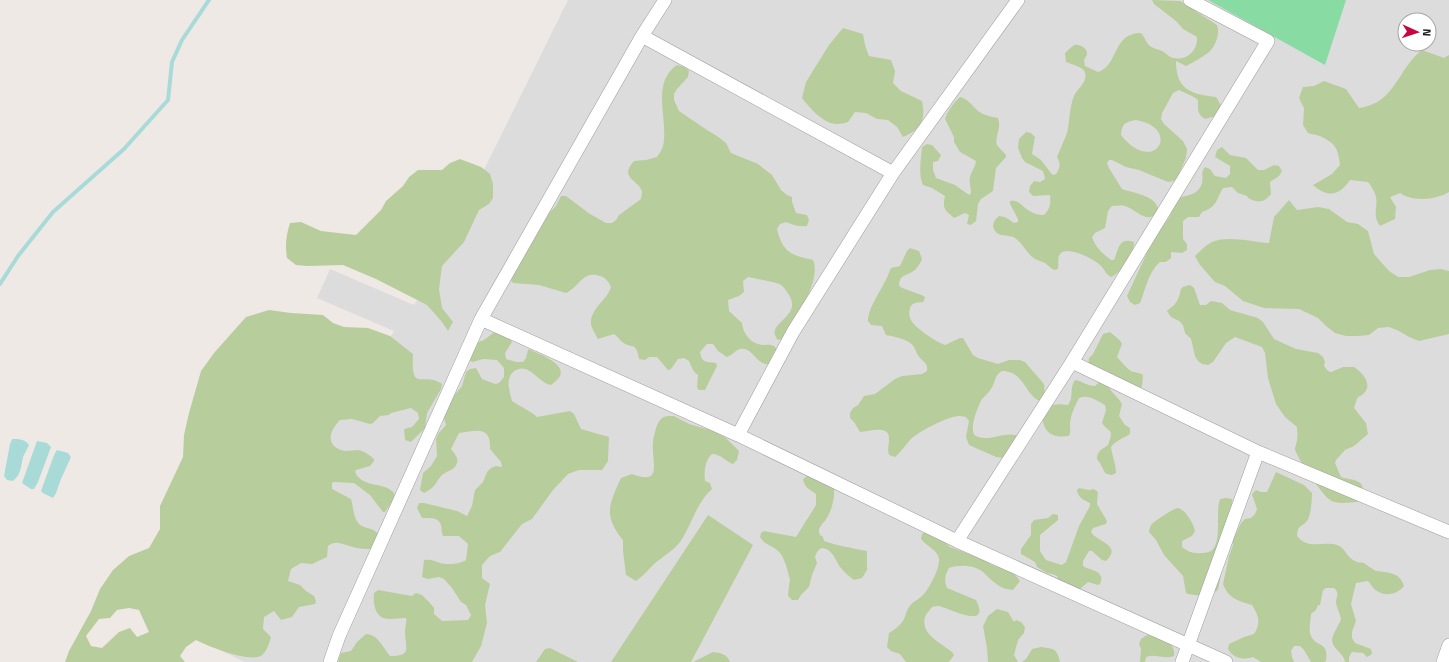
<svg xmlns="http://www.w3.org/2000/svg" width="1449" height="662" viewBox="0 0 1449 662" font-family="'Titillium Web',sans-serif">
	<rect width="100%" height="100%" fill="#efe9e5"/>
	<!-- residential -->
	<path fill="#dddcdc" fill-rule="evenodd" d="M568 0H1449V662H244L195 637 394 331 317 298 330 269 414 305 425 289ZM1405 20H1429V44H1405Z"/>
	<!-- forest -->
	<path fill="#b8cd9c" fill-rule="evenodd" d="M1152 0 1180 1 1217 25C1220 33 1216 44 1211 50 1208 54 1191 64 1186 66L1176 61C1176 90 1191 94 1216 97L1222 107 1216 116 1205 119C1197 114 1198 109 1198 100L1194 97 1179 90 1173 93 1162 113 1161 119 1164 124 1183 141 1187 149 1186 158 1178 176 1174 181 1168 182 1139 170 1126 167 1112 160H1109L1107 163 1109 168 1122 189C1133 193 1154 195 1158 208 1151 228 1137 210 1125 206 1121 205 1116 206 1112 206L1108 211 1105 228 1095 233 1092 237C1095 247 1103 254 1111 260H1114C1119 249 1118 237 1134 242 1135 252 1120 274 1111 277 1105 274 1105 269 1100 265 1094 259 1067 245 1060 254 1057 257 1059 264 1058 269L1055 270C1051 269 1049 266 1045 263 1041 261 1035 260 1031 256 1026 251 1021 242 1015 238 1009 234 1000 238 995 231 991 225 994 220 999 216L1005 217 1014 223 1018 222V219L1010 204V201C1018 199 1022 206 1028 210 1032 213 1038 215 1044 215 1050 209 1051 203 1050 195L1033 196 1029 192 1030 186 1034 181 1040 182 1045 179 1043 171 1025 162 1022 158 1018 148 1019 139 1026 132 1031 133 1035 137 1032 154 1041 160 1051 173 1053 175 1056 174C1060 168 1061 164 1057 157 1060 149 1064 141 1067 133 1070 121 1069 108 1074 96 1077 88 1088 83 1085 72 1083 67 1071 64 1066 62L1065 53C1068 51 1071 46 1075 45 1080 44 1088 49 1087 54 1087 56 1084 59 1084 60L1085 66 1098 72C1119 65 1112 33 1141 33 1145 37 1146 43 1150 46 1154 49 1158 49 1162 51 1166 53 1169 57 1173 58 1187 61 1198 50 1197 37L1183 29 1176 21 1154 4ZM1136 120C1183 128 1154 177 1121 135 1122 123 1126 122 1136 120Z
		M843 28 863 34 865 45 869 56 891 60 895 71 893 83 901 91 922 101C926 121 921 129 903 137L897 127 888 120 877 119 866 113 855 112 848 122C845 123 841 124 838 124 824 125 810 108 802 98L806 82 829 45Z
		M1422 50 1444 58 1449 55V192C1436 200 1413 202 1400 193L1390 197 1396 207 1395 219 1380 226C1372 216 1378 208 1376 197 1375 192 1371 186 1368 182L1350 180C1339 196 1328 198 1313 185L1332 174 1340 165C1338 148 1336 144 1320 136 1316 134 1312 135 1308 133L1303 125 1304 108 1299 98 1303 87 1314 86 1324 81 1346 89 1359 108C1396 103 1397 69 1422 50Z
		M677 65 685 67 689 71 688 77 677 89 674 94V100L679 111 707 130 717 136 726 143 731 153 758 164 772 175 781 190 787 195 792 197V202L796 213 807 215 809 220 807 226C799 227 793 225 786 222L780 224 777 229C783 252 790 255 813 260 822 281 794 321 784 339L778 340C763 323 803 318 789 295 787 292 784 287 781 285 779 283 753 278 748 277L743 281 744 292 739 296 728 300 729 311 742 323C743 334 751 344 763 345 767 345 772 344 775 347 776 348 778 353 778 353L773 363C756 369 755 347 740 349 735 350 733 355 727 357L718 351 713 344H707L700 352C702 364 706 361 716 363L717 366 705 390H699L697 388 698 375C692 371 692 367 689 361L684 358 678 359 671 369 668 370 657 357H649L645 360 639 359C636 340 631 350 621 341 619 339 617 336 614 334L598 339C596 335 592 329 591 324 590 308 607 301 611 287 609 282 606 278 600 276 583 270 580 286 566 293L539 285 513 283 510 279 549 213 556 206 561 196H566L590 214 606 223H612L616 220 619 215 641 199C641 198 642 193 642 192 640 180 618 179 634 161L646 160 657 157C659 154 662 150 663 146 669 121 650 83 677 65Z
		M960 97C970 99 974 110 983 114 988 116 993 117 998 118 1002 129 994 138 997 145 999 148 1003 151 1006 155V157L996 168 993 191 981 199 978 204 976 221 971 225 967 224 969 215 965 213 954 218C945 210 942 209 945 196L932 188 923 185C918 173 921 160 922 147L927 144 932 145 941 155 938 161 933 162V170L936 178 955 185 969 195 971 193C971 187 968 180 971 174 973 169 975 167 976 161L960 152 954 142V137L945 119C947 112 954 102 960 97Z
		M1222 147 1230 155 1246 158 1258 170H1264L1274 165 1279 166 1282 171 1279 176 1270 182 1271 194C1264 203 1258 203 1248 198L1247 196 1238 193 1232 187 1223 188C1216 200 1217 207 1202 212L1199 217H1188L1183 221V239L1187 244V250L1182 253 1171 252V258L1166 262H1160C1148 272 1146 289 1140 303L1135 305 1130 302 1127 296 1146 255C1148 239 1162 230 1170 216 1172 211 1171 203 1177 199 1183 195 1194 196 1199 189 1206 180 1199 174 1205 167L1210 169 1215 176 1226 178 1230 174V166L1215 157 1217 150Z
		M460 159 481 167 490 174 493 184V198L489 204 479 210 464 242 442 266 439 289 442 308 453 322 448 331 442 322 427 305 376 279 343 265 307 266 296 265 287 258C285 246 286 235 290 223L301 222 321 231 356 235 381 210 386 201 403 186 409 177 418 170H442L450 163Z
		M1289 200 1297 210 1318 207 1329 209 1347 222 1358 224 1368 231 1374 254 1389 271 1398 277H1409L1430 270 1441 269 1449 271V334L1419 341 1409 337 1399 331 1389 327 1378 328 1369 335 1358 336H1346L1335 333 1326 326 1318 318 1299 309 1264 308 1243 301 1225 286 1215 282 1200 265 1195 256C1200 251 1206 245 1212 242 1226 235 1254 242 1269 243L1274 217Z
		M910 248 919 251 922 259C920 264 917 269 912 272 905 276 900 275 899 284L900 287 905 289 924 296 925 298 923 302C917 303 912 302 910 308 909 312 909 315 910 318 912 326 936 342 945 345L960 338H963L973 355 978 358 998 364 1009 360H1020L1025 362 1044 384 1045 397 1041 401C1025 397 1025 371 1002 371 995 374 995 383 991 389 988 394 983 397 981 401 977 408 968 432 976 436 989 442 1003 432 1016 435L1017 438 1004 458 996 457 969 445 966 437 969 421 966 417C964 417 962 416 960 416 950 415 920 431 912 438 906 444 902 451 895 457L889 455C887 449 889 446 889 439 890 424 868 432 860 432L854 422 850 418V413L853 408 858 405 864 396 875 394 895 379 902 376 922 374 927 371C928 364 925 363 920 358 917 355 916 351 914 347 909 339 895 337 886 335L882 326 871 325 868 321C868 306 885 286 890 270L891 268 900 266 907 251Z
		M1190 285 1194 288 1200 305H1206L1211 301 1222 303 1230 310 1258 318 1263 322 1274 339 1296 349 1318 353 1323 357 1325 362 1324 366 1328 371 1331 372 1343 367H1354C1362 372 1373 384 1364 393 1362 396 1358 396 1357 399 1356 402 1355 405 1354 408L1366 423 1368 434 1354 446 1345 450 1336 460 1335 463 1341 477C1348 480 1364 478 1363 491 1362 496 1360 499 1357 502 1348 502 1338 505 1330 500 1323 496 1295 455 1295 449 1295 446 1297 443 1297 440 1298 436 1297 431 1297 427L1285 417 1276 404 1268 378 1265 353 1262 347 1235 337 1226 343 1213 362 1208 365 1202 364 1198 361 1195 356 1191 339 1185 333 1183 325 1179 321 1171 317 1167 311C1170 308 1175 305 1177 301 1183 292 1176 287 1190 285Z
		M269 310 291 313 323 315 333 323 344 327 368 328 390 336 413 354C411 394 422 371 442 384L441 389 427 413 425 428 411 442 405 440 404 429 412 427 419 419 418 413 411 408 391 413 389 415 380 416 373 423 370 424 352 419 340 420C330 430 325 444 341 450 347 452 351 450 357 450 362 450 370 455 374 459V461L370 466 356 470 355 472C363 489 384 481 394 493 395 500 389 506 385 512H383L370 495 354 483 334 482 332 483V489L351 499C354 509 353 523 364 527 370 529 374 529 378 534L373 549C367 549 359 549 353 547 344 545 336 539 328 546L327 557 312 564 301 563 291 569 288 581 300 585 306 591 314 596 316 601 315 604 299 607 292 617 281 620 274 611 264 617 263 629 271 637C269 644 267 651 261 656 247 662 210 647 196 640L186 647 180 656 185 662H65L69 651 91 611 100 589 113 570 129 556 149 548 160 529V506L183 457 184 435 189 413 201 371 214 353 246 317ZM129 608 139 610 149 632 137 637 130 628 119 632 102 648 91 646 86 636 99 619 110 618 117 610Z
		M1110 332C1114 336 1120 339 1122 344L1117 357C1122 362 1126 368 1131 371 1135 373 1139 372 1143 375L1142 386 1139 391 1088 366 1089 358 1093 354 1103 334Z
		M493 333H498L509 337 512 342 505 353 506 359 516 362H523L526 358 528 350 529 349C538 354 566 363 560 376 558 380 554 382 551 385 537 382 528 360 513 372 505 380 510 392 512 401 520 407 530 410 537 417L570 411 574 414 581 429 609 437 608 461 602 470H579L568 474 553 490 532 519 522 524 500 552 490 556 482 565V578L490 584 485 605 487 623 481 646 472 662H338L341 653 351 651 357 642 366 634C377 634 383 647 390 656 413 656 405 648 405 631 405 626 407 623 406 618 399 618 390 620 383 618 374 614 373 601 374 593L378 590 412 596 416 593 422 595 430 603 434 608V614L442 621 468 620 471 615 466 605 461 602 452 588 444 579 439 577 428 579 422 577 424 560C431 559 434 561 440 563 448 565 460 564 466 560L468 544 459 536H443C441 532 442 529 441 525 439 517 429 518 422 518L417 508 419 503H424L457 511 467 516 472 506 475 490 483 482 487 472 491 468 496 466 502 467 501 462 490 449C491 425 476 431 459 433L451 449C454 453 459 458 457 463 455 470 449 470 445 473 436 478 438 487 424 493L420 490 423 473 431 466 437 456 436 439 438 434 446 425 444 418 449 404 452 398 462 386 466 372 470 369 476 368 482 379 495 384 499 383 504 377V368L497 360 483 359 473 362 468 360 473 344 484 340Z
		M1075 380C1082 381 1087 386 1095 386L1099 382 1108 386C1112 393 1118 397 1122 404L1119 416 1125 425 1130 428V434C1124 438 1115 441 1111 447 1112 456 1116 464 1116 473 1112 476 1110 475 1105 473L1100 463 1097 459C1097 450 1102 450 1108 445 1114 428 1110 434 1102 423L1106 410 1105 405C1097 401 1089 394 1079 398 1075 406 1071 414 1070 423 1070 428 1071 431 1069 436 1053 438 1044 434 1042 416 1049 404 1054 403 1068 405 1074 398 1069 388 1075 380Z
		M668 416H674L689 424 710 430 721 435 726 438 739 451 737 460 733 464C725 461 721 454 712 454 705 460 704 472 705 481L710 483 712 489C696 503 692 525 680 542 673 551 662 557 654 564 648 570 643 576 636 581L626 575 623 551V540C603 516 609 504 621 478L632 474C664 486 651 461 653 443 653 438 655 433 656 428 659 421 660 417 668 416Z
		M1276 472 1304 485 1312 493C1312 500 1311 516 1307 521 1301 528 1298 524 1297 536 1308 550 1323 541 1337 545 1345 547 1347 558 1355 561 1358 563 1361 562 1364 563 1367 565 1371 568 1374 570 1387 574 1399 570 1404 586 1398 594 1386 597 1377 591 1373 589 1371 584 1368 581L1356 583 1351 604 1356 621 1352 632V638L1355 643 1371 649 1372 654 1367 657 1363 653 1352 652 1349 657V662H1345C1344 653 1332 649 1332 640 1332 635 1339 625 1341 619 1340 614 1337 608 1336 603 1336 597 1340 593 1334 588H1326L1323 590 1320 605H1318L1316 610 1311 614C1311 620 1308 630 1311 636 1316 648 1329 640 1326 661L1324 662H1311L1304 650 1300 646H1294L1291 651 1292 657 1294 662H1261L1253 657C1243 660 1234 659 1228 649L1229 644 1244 637 1254 634C1261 623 1259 616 1252 605 1238 601 1228 598 1223 584L1229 556 1233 545V540L1241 523 1245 519 1251 518 1255 514 1257 509 1252 494 1256 490 1261 492H1267Z
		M807 476H812L834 488C835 498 832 508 828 516 825 523 816 527 820 535L823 537 824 541C838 546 852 548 867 551V570L862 578 854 580C850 577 844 572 841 568 835 561 834 549 821 548L817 552 815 557 817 563 812 575 809 587 801 595 798 600H792L788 596 789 585 790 580C788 572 785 559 780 553 775 546 764 545 760 537L761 533 764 531 796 537 816 505V494C810 490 804 487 803 479Z
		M1079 488 1089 490 1094 489 1098 492 1097 504 1107 521 1106 524 1093 528 1091 532C1097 542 1123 545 1106 561L1102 560 1092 551H1089L1083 561V566C1090 571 1106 570 1100 584L1098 585 1088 582 1080 589H1075L1059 581 1057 576 1052 574 1047 573 1037 567 1035 562 1021 554V549L1031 535V524L1034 520 1048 518 1053 514 1058 515V520L1040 535V551L1046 560 1062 565 1066 562 1079 526 1090 506V503C1084 500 1078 498 1077 490Z
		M1226 498 1232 499 1233 510 1218 590C1211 595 1193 597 1186 593L1183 576 1164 555 1156 540 1149 532C1149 531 1150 527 1151 525 1153 522 1174 508 1178 508 1185 509 1194 524 1195 531L1192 536 1182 541V547C1188 552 1194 554 1202 553 1206 553 1211 552 1213 549 1222 538 1215 512 1220 499Z
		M708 515 753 545 691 662H611Z
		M926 532 942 540 950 547 982 559 992 565 1013 572 1020 581 1013 590C1009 589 1004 589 1001 587 994 583 989 578 983 572 975 565 959 564 949 568 945 575 944 580 947 588L976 600C992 631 948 608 939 606 937 606 934 606 932 607 930 610 926 614 925 617 920 634 941 643 952 652L954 655 949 662H906L900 654 891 651 887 647 889 633C895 629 901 625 904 619 906 615 906 611 909 607 912 602 918 600 923 595 929 589 940 568 939 559 938 550 926 546 921 539L922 534Z
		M997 609 1008 612 1014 622 1016 620 1021 622 1025 627 1024 633 1018 640 1014 655 1018 662H988L987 648 983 626 988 616Z
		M1147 635C1160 636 1176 641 1174 656 1164 660 1155 653 1146 657L1145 662H1140L1141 649 1139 644 1141 639Z
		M1041 647C1054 649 1057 648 1060 662H1022L1026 659 1032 649Z
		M550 648 578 662H536L545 649Z
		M713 652C721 653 727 654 730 662H693Z"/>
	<!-- pitch -->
	<path fill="#87dba3" d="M1208 0H1346L1325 65Z"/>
	<!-- water -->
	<path fill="#a8dbd8" d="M12 439C19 439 25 439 29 445 27 449 25 453 23 457 21 466 21 475 13 481L7 480 4 476 10 444Z
		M37 441 47 443 51 447 38 482 34 489H31L22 483Z
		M57 450 68 453 71 457 61 479 56 493 53 498 43 493 41 491 54 455Z"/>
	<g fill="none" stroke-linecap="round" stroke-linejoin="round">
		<!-- stream -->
		<path stroke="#a8dbd8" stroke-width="4" d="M0 284 18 256 53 212 124 149 168 100 172 62 182 40 209 0"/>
		<!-- minor casing -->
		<g stroke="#9c9c9c" stroke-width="14">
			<path id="minor" d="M642 36 893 173
				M481 319 738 435 957 541 1226 662
				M1072 362 1258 452 1449 532
				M738 435 793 332 893 173 1018 0
				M957 541 1072 362 1268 41 1190 0
				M330 662 339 636 481 319 642 36 665 0
				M1182 662 1258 452
				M1443 662 1449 645"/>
		</g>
		<!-- minor -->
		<use href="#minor" stroke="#fff" stroke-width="13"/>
	</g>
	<!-- north arrow -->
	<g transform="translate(1417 32) rotate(93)"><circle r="19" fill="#ffffff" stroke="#a5a5a5"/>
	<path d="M0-3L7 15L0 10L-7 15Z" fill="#c5083d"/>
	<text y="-6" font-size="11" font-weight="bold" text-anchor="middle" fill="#1f1f1f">N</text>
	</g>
</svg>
